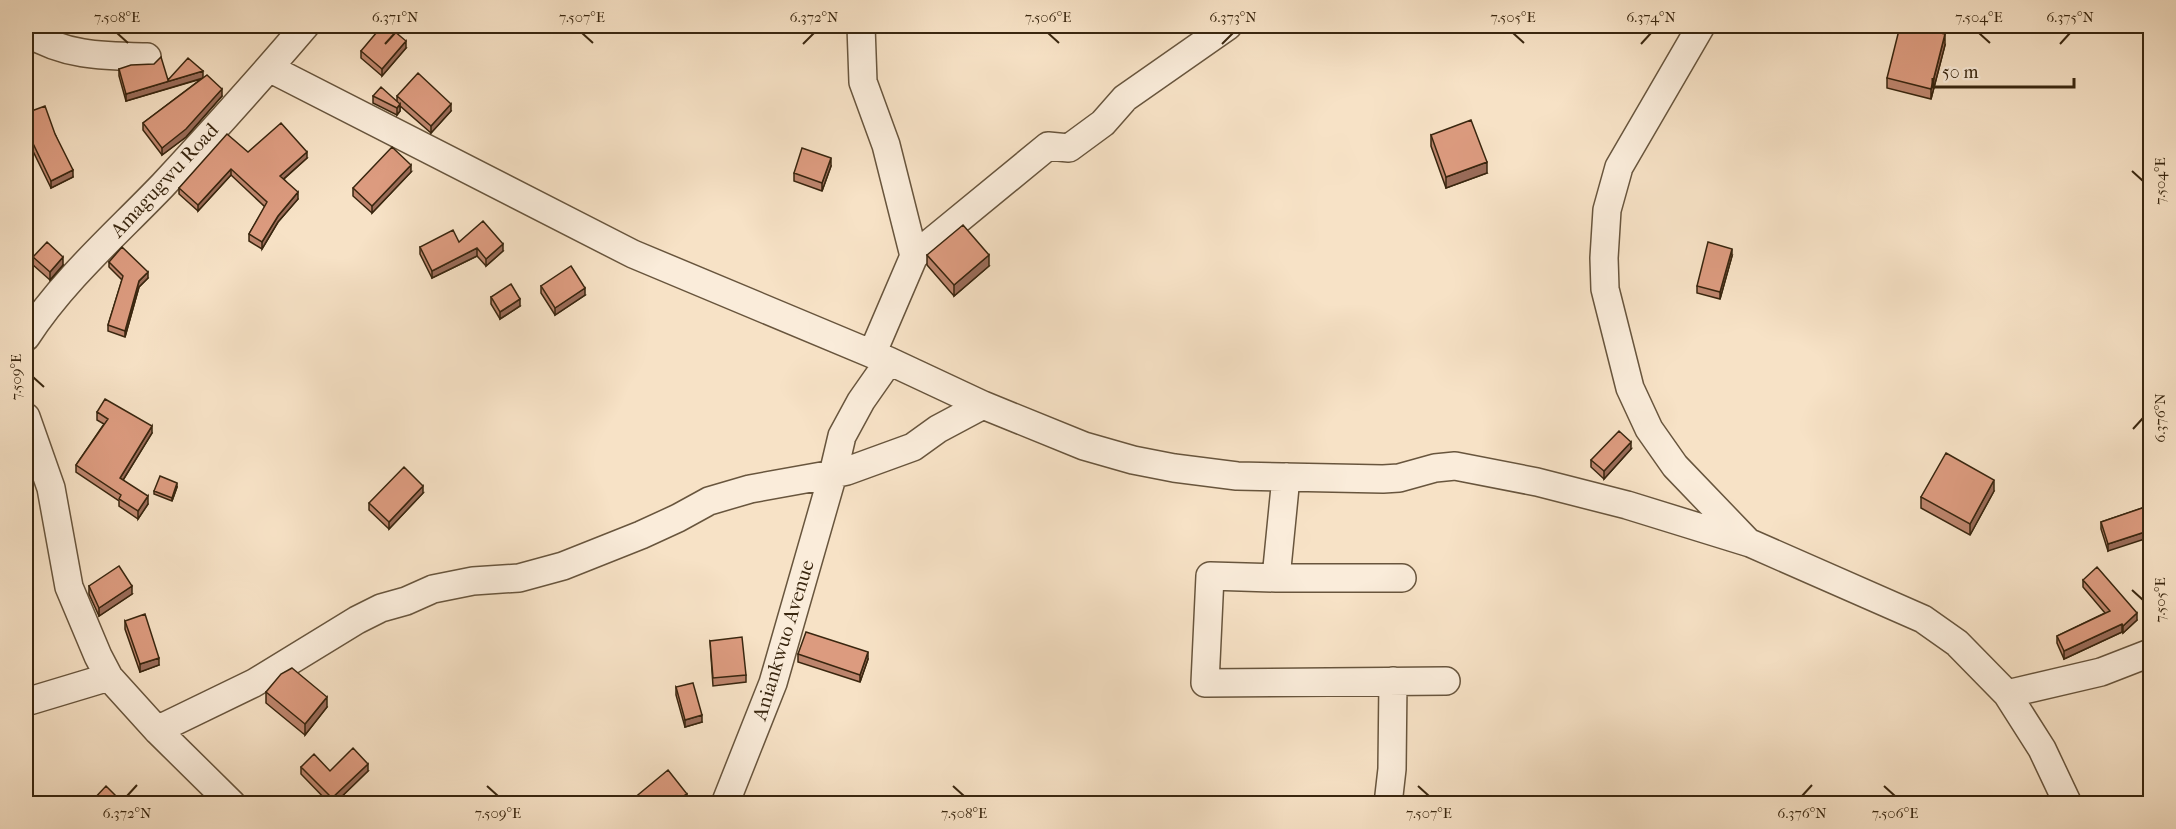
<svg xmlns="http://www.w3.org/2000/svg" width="2176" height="829" viewBox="0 0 2176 829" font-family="'IM FELL French Canon',serif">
	<rect width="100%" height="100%" fill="#f7e2c6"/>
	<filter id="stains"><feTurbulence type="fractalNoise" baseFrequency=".00333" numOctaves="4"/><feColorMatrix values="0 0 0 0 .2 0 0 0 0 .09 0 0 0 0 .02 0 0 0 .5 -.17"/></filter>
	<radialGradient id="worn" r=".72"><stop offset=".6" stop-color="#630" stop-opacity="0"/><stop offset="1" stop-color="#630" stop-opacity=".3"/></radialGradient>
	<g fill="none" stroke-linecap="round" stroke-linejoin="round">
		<!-- minor casing -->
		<g stroke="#68553d" stroke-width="30">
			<path id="minor" d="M861 26 863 82 886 145 914 256 872 354
				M1701 26 1619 167 1607 210 1604 258 1605 289 1630 388 1649 429 1675 466 1747 541
				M26 32C65 56 102 56 147 57
				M269 68 633 254 889 361 983 405 1084 446 1133 460 1174 468 1237 476 1383 479 1399 478 1435 468 1455 466 1537 482 1627 505 1750 543 1923 619 1957 643 2007 694 2042 749 2068 804
				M914 256 1048 146 1069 148 1103 123 1125 98 1228 26
				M26 337C63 280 116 234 163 185 211 133 259 80 305 26
				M26 417 51 488 69 587 98 656 109 677 157 730 232 804
				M1276 578 1286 477
				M1402 578H1276L1210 576 1205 683 1446 681
				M2007 694 2101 672 2150 653
				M26 702 109 677
				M157 730 254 683 357 620 381 608 406 601 433 589 473 581 519 578 563 566 641 535 678 518 709 501 750 489 833 474 842 436 861 401 889 361
				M725 804 773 683 833 474 847 471 913 447 938 429 983 405
				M1388 804 1392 769 1393 681"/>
		</g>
		<!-- minor -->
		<use href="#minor" stroke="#faecda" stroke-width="27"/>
	</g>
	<!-- wall -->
	<path fill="#bd856d" stroke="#39260f" stroke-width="1.5" d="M1945 45 1931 99 1887 88V78Z
		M406 48 382 76 361 58V51Z
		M119 69 168 80 203 78 222 96 186 137 162 155 143 130V123L201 79 126 101 119 76Z
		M373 96 397 102V96L451 111 431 133 400 106V111L397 115 373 103Z
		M26 113 55 134 73 177 51 188 28 141 26 142Z
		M1431 135 1487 173 1446 188 1431 146Z
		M248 152 307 158 284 179 298 199 278 222 262 249 249 241V234L265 207 231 175 198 211 179 194V188Z
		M831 166 822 191 794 181V173Z
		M411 172 372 213 353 196V188Z
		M459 242 503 251 486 266 477 256 432 278 420 254V247Z
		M927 255 989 266 954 296 927 265Z
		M1732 256 1720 299 1697 293V286Z
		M33 257 63 265 50 280 33 265Z
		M109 262 148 278 139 287 125 337 108 331V325L122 280 109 267Z
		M541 286 585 295 555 315 541 293Z
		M491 297 520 306 500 319 491 304Z
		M97 412 152 433 123 480 148 504 138 519 119 506V501L76 472V465L104 424 97 420Z
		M1631 449 1604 479 1591 467V460Z
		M177 487 172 501 154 494V491Z
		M1994 491 1970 535 1921 508V497Z
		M423 493 389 529 369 510V503Z
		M2151 505 2108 551 2101 529V522Z
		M2083 580 2137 620 2123 633 2122 632 2064 659 2057 643V636L2105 613 2083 587Z
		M89 586 132 594 99 616 89 594Z
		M125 621 159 665 140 672 125 629Z
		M710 641 746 675V682L713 686Z
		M798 654 868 659 860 682 798 662Z
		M676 687 702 722 685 727 676 695Z
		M266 692 327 707 305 735 266 703Z
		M301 767 330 771H368L334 804H330L301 774Z"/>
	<!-- shaded-wall -->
	<path fill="#9a6c59" stroke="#39260f" stroke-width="1.5" d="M1945 34V45L1931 99V89Z
		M406 41V48L382 76V69Z
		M203 71V78L126 101V94Z
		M222 89V96L186 137 162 155V148Z
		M400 104V111L397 115V108Z
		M451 104V111L431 133V126Z
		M28 133V141L26 142V134Z
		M307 152V158L280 182V176Z
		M831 158V166L822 191V183Z
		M1487 162V173L1446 188V177Z
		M411 165V172L372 213V206Z
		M231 169V175L198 211V205Z
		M73 170V177L51 188V181Z
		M298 192V199L278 222 262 249V242L278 216Z
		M503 244V251L486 266V259Z
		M477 248V256L432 278V271Z
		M1732 249V256L1720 299V292Z
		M989 255V266L954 296V285Z
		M63 257V265L50 280V272Z
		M148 272V278L139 287 125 337V331L139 281Z
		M585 288V295L555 315V308Z
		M520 299V306L500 319V312Z
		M152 426V433L120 485V478Z
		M1631 442V449L1604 479V471Z
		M1994 480V491L1970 535V524Z
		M177 483V487L172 501V498Z
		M423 486V493L389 529V522Z
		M148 496V504L138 519V511Z
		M2151 530V537L2108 551V544Z
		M132 586V594L99 616V608Z
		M2137 613V620L2123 633V626Z
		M2122 624V632L2064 659V651Z
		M868 652V659L860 682V675Z
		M159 658V665L140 672V664Z
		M327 697V707L305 735V724Z
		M702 715V722L685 727V720Z
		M368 764V771L334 804H332V798Z
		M687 794 686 804H671Z"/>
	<!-- building -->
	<path fill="#dc9b7f" stroke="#39260f" stroke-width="1.5" d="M382 26H388L406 41 382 69 361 51Z
		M1900 26H1909L1945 34 1931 89 1887 78Z
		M161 57 168 80 188 58 203 71 126 94 119 69 131 65 154 64Z
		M418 73 451 104 431 126 397 96Z
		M207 75 222 89 186 129 162 148 143 123Z
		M381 87 400 104 397 108 373 96Z
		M45 106 55 134 73 170 51 181 28 133 26 134V113Z
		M1471 120 1487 162 1446 177 1431 135Z
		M281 123 307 152 280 176 298 192 278 216 262 242 249 234 267 202 231 169 198 205 179 188 227 134 248 152Z
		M392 147 411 165 372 206 353 188Z
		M802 148 831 158 822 183 794 173Z
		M483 221 503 244 486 259 477 248 432 271 420 247 453 230 459 242Z
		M963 225 989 255 954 285 927 255Z
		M47 242 63 257 50 272 33 257Z
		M1708 242 1732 249 1720 292 1697 286Z
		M122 247 148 272 139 281 125 331 108 325 123 276 109 262Z
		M571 266 585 288 555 308 541 286Z
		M511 284 520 299 500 312 491 297Z
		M105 399 152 426 120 478 148 496 138 511 119 499 121 495 76 465 108 419 97 412Z
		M1619 431 1631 442 1604 471 1591 460Z
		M1946 453 1994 480 1970 524 1921 497Z
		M404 467 423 486 389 522 369 503Z
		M160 476 177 483 172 498 154 491Z
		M2151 505V530L2108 544 2101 522Z
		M119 566 132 586 99 608 89 586Z
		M2097 567 2137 613 2123 626 2122 624 2064 651 2057 636 2110 611 2083 580Z
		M145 614 159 658 140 664 125 621Z
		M806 632 868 652 860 675 798 654Z
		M742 637 746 675 713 678 710 641Z
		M292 668 327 697 305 724 266 692 281 674Z
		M693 683 702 715 685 720 676 687Z
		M353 748 368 764 332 798 301 767 314 754 330 771Z
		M668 770 687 794 671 804H627Z
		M106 786 124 804H95L92 801Z"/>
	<!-- ticks -->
	<path fill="none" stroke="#39260f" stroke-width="2" d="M117 33 128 43M582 33 593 43M1048 33 1059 43M1513 33 1524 43M1979 33 1990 43M385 44 395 33M803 44 814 33M1222 44 1233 33M1641 44 1651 33M2060 44 2070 33M2132 171 2143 181M33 377 44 387M2133 429 2143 418M2132 590 2143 600M487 786 498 796M953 786 964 796M1418 786 1429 796M1884 786 1895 796M127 796 137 785M1802 796 1812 785"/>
	<g text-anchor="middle" stroke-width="6" stroke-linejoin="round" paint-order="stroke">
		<!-- street labels -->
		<g font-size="20" fill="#39260f" stroke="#faecda">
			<text transform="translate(164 180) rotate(-47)" y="7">Amagugwu Road</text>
			<text transform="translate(783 640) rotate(-73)" y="7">Aniankwuo Avenue</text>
		</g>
	</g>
	<!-- margin -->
	<rect width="2176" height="829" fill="none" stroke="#f7e2c6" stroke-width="66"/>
	<!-- scale -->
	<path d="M1933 78v9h141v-9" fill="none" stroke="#39260f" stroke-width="3"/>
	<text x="1942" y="78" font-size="18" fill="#39260f" stroke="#faecda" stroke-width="4.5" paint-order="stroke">50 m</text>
	<rect x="33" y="33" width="2110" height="763" fill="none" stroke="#39260f" stroke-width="2"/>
	<g font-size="15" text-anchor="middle" fill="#39260f">
		<text x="117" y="22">7.508°E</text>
		<text x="395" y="22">6.371°N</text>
		<text x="582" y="22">7.507°E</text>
		<text x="814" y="22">6.372°N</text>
		<text x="1048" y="22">7.506°E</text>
		<text x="1233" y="22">6.373°N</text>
		<text x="1513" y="22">7.505°E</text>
		<text x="1651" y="22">6.374°N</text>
		<text x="1979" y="22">7.504°E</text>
		<text x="2070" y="22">6.375°N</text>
		<text transform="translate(2160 181) rotate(-90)" y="5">7.504°E</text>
		<text transform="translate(16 377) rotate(-90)" y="5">7.509°E</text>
		<text transform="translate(2160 418) rotate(-90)" y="5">6.376°N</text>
		<text transform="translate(2160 600) rotate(-90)" y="5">7.505°E</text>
		<text x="127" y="818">6.372°N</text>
		<text x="498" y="818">7.509°E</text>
		<text x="964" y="818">7.508°E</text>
		<text x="1429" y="818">7.507°E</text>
		<text x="1802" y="818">6.376°N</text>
		<text x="1895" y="818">7.506°E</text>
	</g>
	<rect width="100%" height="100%" filter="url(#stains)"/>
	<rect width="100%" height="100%" fill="url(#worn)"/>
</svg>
